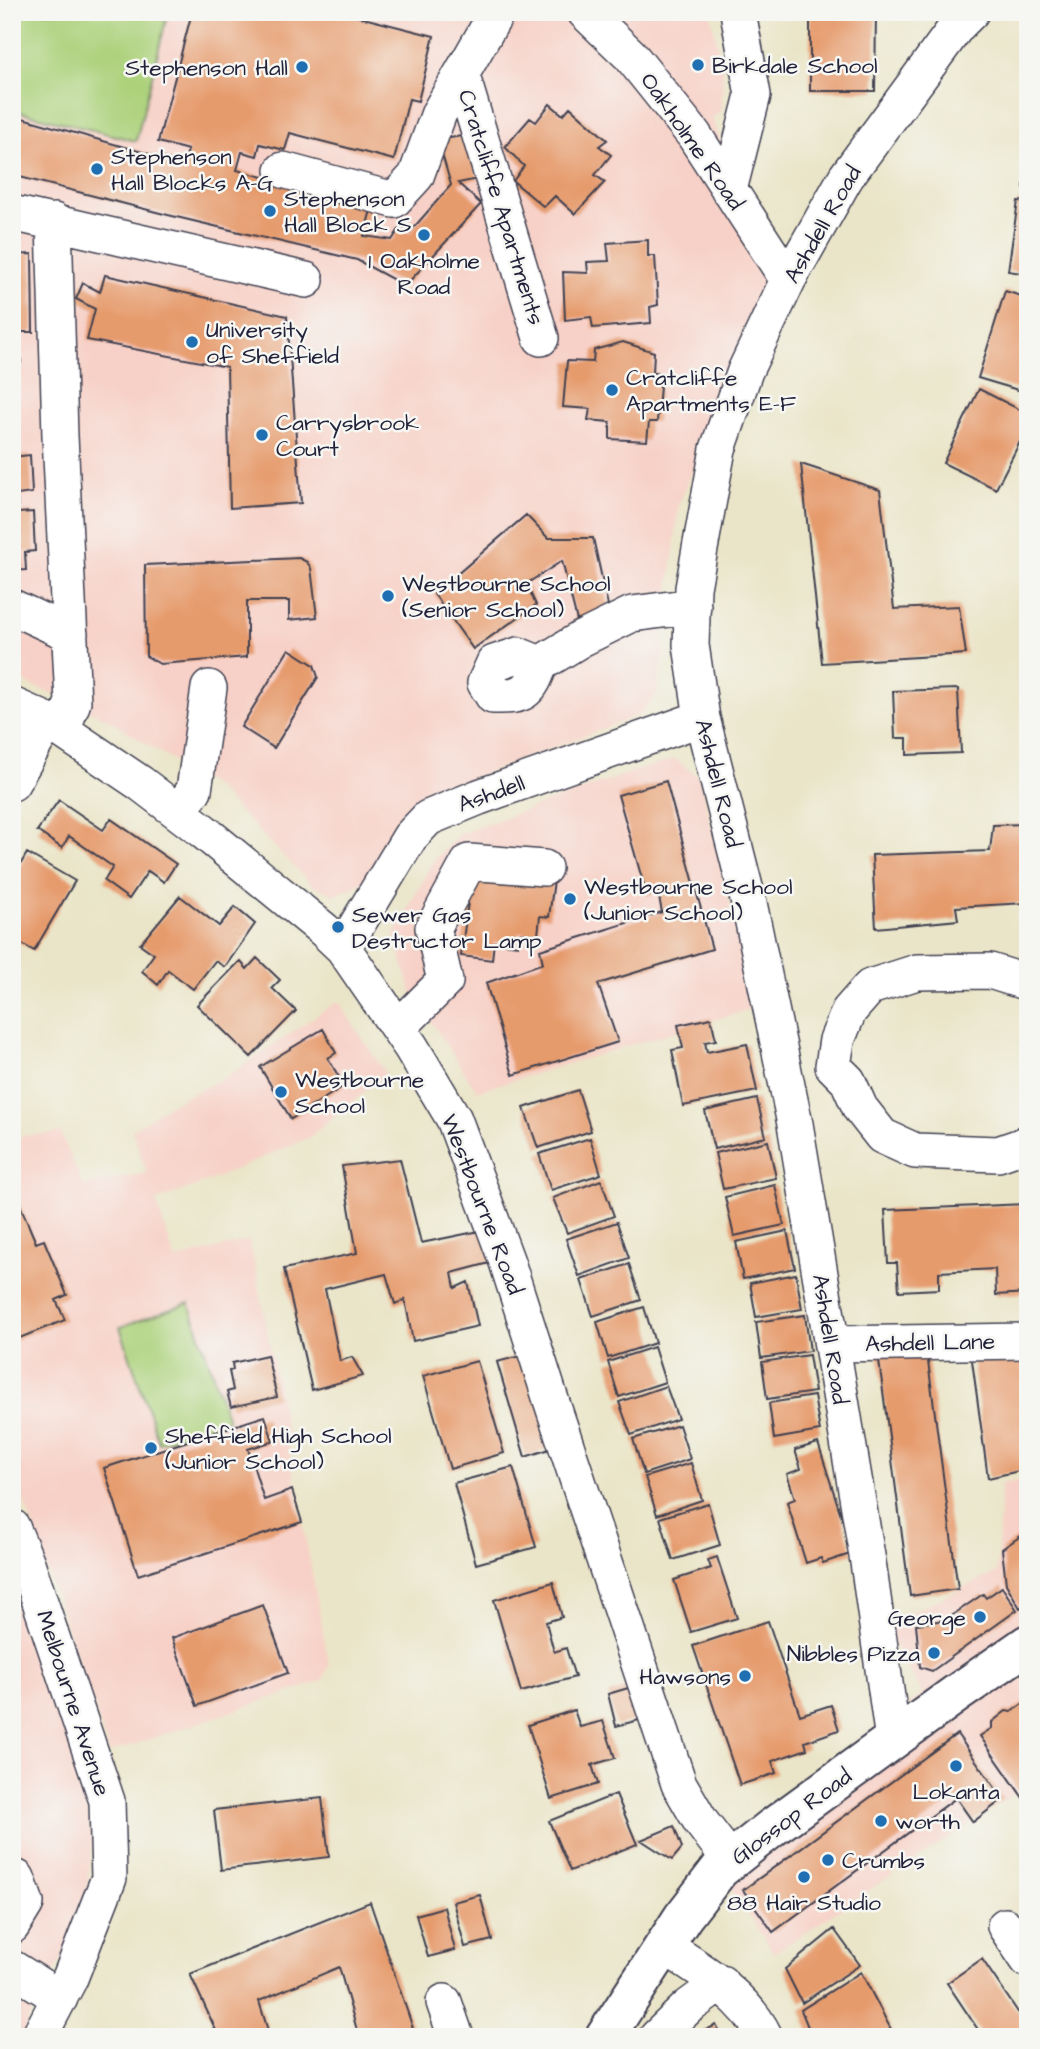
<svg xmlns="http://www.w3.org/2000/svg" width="1040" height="2049" viewBox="0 0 1040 2049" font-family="'Architects Daughter',sans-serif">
	<rect width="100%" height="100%" fill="#f6f6f2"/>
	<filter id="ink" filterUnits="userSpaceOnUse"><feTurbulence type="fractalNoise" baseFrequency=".0143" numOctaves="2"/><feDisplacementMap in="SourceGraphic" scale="14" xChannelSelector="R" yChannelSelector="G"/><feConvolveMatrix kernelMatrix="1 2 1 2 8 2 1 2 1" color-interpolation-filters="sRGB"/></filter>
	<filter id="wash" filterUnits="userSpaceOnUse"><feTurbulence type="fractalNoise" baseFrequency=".00686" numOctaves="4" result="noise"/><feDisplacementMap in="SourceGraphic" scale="28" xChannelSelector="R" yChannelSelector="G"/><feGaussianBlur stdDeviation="1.57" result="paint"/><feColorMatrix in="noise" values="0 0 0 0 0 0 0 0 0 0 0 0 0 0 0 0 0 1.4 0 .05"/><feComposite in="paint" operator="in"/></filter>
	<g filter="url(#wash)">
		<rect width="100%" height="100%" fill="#eae5c8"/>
		<!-- built -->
		<path fill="#f7d1c7" d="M12 12H710L723 71 722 110 712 118 771 279 679 504 664 633V653L657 694 639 715 450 787 404 816 365 882 334 895 312 885 215 787 106 718 12 677Z
			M675 759 700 778 754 1008 477 1091 412 993 394 936 432 862 459 834 632 772Z
			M338 1001 386 1074 310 1137 218 1177 156 1201 175 1260 249 1240 257 1275 329 1664 322 1681 109 1753 28 1512 12 1475V1137L60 1132 83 1186 147 1173 132 1130 167 1106 226 1077Z
			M1028 1479V1783L973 1822 774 1953 709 1856 923 1694 882 1626 997 1572 1001 1484Z
			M12 1591 59 1698 94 1823 86 1899 66 1951 35 2004 22 2037H12Z"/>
		<!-- green -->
		<path fill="#acd17a" stroke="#677a5a" stroke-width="2" d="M12 12H168L136 141 12 110Z
			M189 1303 228 1420 159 1443 120 1327Z"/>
		<g id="blocks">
			<!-- building -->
			<path fill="#e69b6d" d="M192 12H340L434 36 418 101 409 99 394 160 290 133 285 150 260 144 257 156 242 152 237 170 372 206 364 236 392 240 402 225 409 233 451 185 438 140 468 135 478 179 458 183 481 204 405 286 357 260 168 215 12 175V115L184 164 188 150 158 142Z
				M810 12H876L875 91H810Z
				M550 104 563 115 570 107 607 140 599 146 611 155 595 175 605 182 575 214 555 196 544 207 513 181 524 166 505 147 530 118 536 122Z
				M1024 112H1028V188H1024Z
				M1018 201 1028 202V274L1008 271Z
				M648 240V256H655L658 305 650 307 651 323 593 328 591 317 565 320 563 272 588 273 587 262 609 261 607 243Z
				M32 254 33 332H20L21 362H12V255Z
				M105 275 287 316 301 503 230 508 227 367 87 340 95 309 76 299 83 283 100 292Z
				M1005 291 1028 298V393L978 378Z
				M623 342 654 352 653 373 661 374 657 422H649L647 441 610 439V422L588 420 590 409 563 407 567 361 593 362 594 350Z
				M979 389 1028 414V426L996 489 943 463Z
				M30 455 32 493 17 495 18 513 33 512 35 551 25 552 26 570 12 571V457Z
				M801 464 880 490 894 609 959 606 966 654 822 663Z
				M526 515 548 538H593L609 610 577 621 562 561 526 584 536 605 473 649 434 594Z
				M299 558 307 562 311 568 317 617 289 620V601H247V657L160 664 146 656 145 565Z
				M289 649 314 665 318 677 274 748 241 727Z
				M958 689 961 753 907 755V738H895L893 691Z
				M666 781 712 949 598 984 618 1042 513 1075 486 983 543 963 540 950 662 912 658 892 647 896 618 795Z
				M59 800 103 830 111 819 176 864 164 882 148 871 129 899 104 881 113 867 69 836 62 848 37 831Z
				M1028 824V903L956 907 958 920 876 928 872 855 990 851 993 825Z
				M27 853 75 881 34 951 12 938V879Z
				M472 871 554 881 549 917 540 916 538 935 519 933 518 945 494 942 492 960 461 956Z
				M180 896 219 926 235 907 255 924 225 967 215 961 193 989 168 970 158 985 142 971 154 954 140 944Z
				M257 958 280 980 272 988 296 1011 251 1057 197 1005 240 961 247 969Z
				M12 962 19 965 12 979Z
				M711 1018 716 1040 705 1042 707 1052 747 1044 757 1091 683 1106 672 1050 683 1048 678 1025Z
				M323 1029 336 1053 328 1058 344 1086 291 1119 260 1067Z
				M578 1090 591 1131 538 1148 524 1108Z
				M757 1099 766 1137 714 1149 705 1111Z
				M590 1138 601 1174 551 1190 539 1154Z
				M768 1141 776 1178 723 1189 715 1153Z
				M400 1159 421 1243 485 1230 497 1261 452 1273 455 1288 468 1282 478 1326 413 1341 405 1300 395 1304 386 1274 325 1289 340 1361 352 1357 363 1376 312 1390 284 1269 357 1253 342 1166Z
				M601 1180 614 1216 567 1233 553 1198Z
				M775 1185 784 1225 734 1236 725 1197Z
				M12 1186 36 1243 44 1240 67 1295 56 1300 65 1320 12 1341Z
				M1028 1204V1293L996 1295 995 1269 939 1272V1289L899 1291 897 1263H888L885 1210Z
				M617 1222 629 1258 579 1276 566 1239Z
				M787 1231 795 1268 743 1279 736 1242Z
				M629 1264 641 1300 593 1316 581 1280Z
				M796 1274 802 1309 756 1317 750 1283Z
				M644 1307 655 1343 608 1358 597 1322Z
				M805 1315 810 1351 761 1358 756 1322Z
				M926 1346 958 1589 910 1596 878 1353Z
				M654 1347 665 1382 619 1397 608 1362Z
				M1028 1351V1469L988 1478 971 1353Z
				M528 1354 556 1447 525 1457 497 1362Z
				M267 1355 277 1397 231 1407 227 1392 233 1390 229 1371 233 1370 232 1363Z
				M809 1355 815 1392 767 1399 762 1362Z
				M477 1361 504 1453 450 1469 423 1376Z
				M666 1386 678 1419 631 1435 619 1402Z
				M814 1396 820 1431 774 1439 769 1403Z
				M265 1416 273 1441 248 1449 264 1500 292 1490 302 1522 138 1575 104 1468Z
				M679 1425 690 1459 644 1474 633 1439Z
				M818 1443 853 1553 823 1563 821 1558 806 1563 787 1502 795 1499 787 1474 801 1469 795 1450Z
				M691 1463 702 1500 657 1515 645 1477Z
				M513 1467 536 1547 476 1564 454 1483Z
				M708 1503 720 1545 673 1560 660 1518Z
				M1028 1531V1602L1020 1608 1006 1584 1002 1549Z
				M717 1557 737 1618 691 1632 674 1580 711 1568 708 1560Z
				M553 1582 562 1617 546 1622 554 1652 566 1648 575 1677 521 1692 494 1600Z
				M1002 1587 1017 1610 932 1671 920 1667 916 1624 945 1620 983 1594 986 1598Z
				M263 1605 288 1673 197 1706 172 1638Z
				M768 1621 800 1715 831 1705 839 1730 805 1742 807 1749 772 1761 776 1773 740 1785 693 1646Z
				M635 1686 643 1719 616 1726 608 1694Z
				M1028 1700V1805L980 1736 992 1728V1722L1006 1711 1011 1712Z
				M574 1710 580 1727 603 1721 615 1758 592 1765 598 1784 551 1799 528 1725Z
				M957 1734 1003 1799 973 1822 956 1798 773 1932 743 1890Z
				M616 1794 637 1844 570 1871 549 1821Z
				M322 1798 329 1857 221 1870 214 1810Z
				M674 1826 682 1848 672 1860 641 1840Z
				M480 1895 492 1940 465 1947 453 1902Z
				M370 1902 416 2037H359L339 1967 259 2001 270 2037H219L190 1974Z
				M444 1907 455 1950 428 1957 416 1915Z
				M834 1929 860 1965 802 2003 785 1969Z
				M982 1959 1028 2027V2037H983L947 1983Z
				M861 1972 895 2037H812L801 2010Z
				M716 2025 722 2037H692Z"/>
		</g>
	</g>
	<g filter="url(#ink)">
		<use href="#blocks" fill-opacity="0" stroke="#403f50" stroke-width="2"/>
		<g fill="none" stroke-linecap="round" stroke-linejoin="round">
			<!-- minor casing -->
			<g stroke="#403f50" stroke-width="38">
				<path id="minor" d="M585 12 630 55 694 135 788 280
					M462 76 541 338
					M283 170 394 200 416 176 439 113 497 12
					M729 190 753 95 738 12
					M12 213 306 280
					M54 221 60 436 73 702 62 730
					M12 607 70 634
					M540 664C530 693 524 697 493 696L485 683 494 663 518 655 540 664 581 639 632 614 693 606
					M12 705 48 721 140 783 203 831 324 930 343 948 411 1047 454 1119 507 1262 550 1397 679 1784 701 1822 731 1861
					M12 783 48 721
					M179 812 194 790 209 688
					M343 948 410 837 428 818 479 797 702 718
					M398 1028 445 981 433 928 469 862 544 868
					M833 1066 837 1040 849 1011 870 987 917 972 990 971 1028 983
					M833 1066 848 1081 860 1108 882 1136 915 1151 998 1154 1024 1145 1028 1142
					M832 1344 1028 1341
					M12 1527 27 1563 107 1801 109 1878 70 1978 39 2037
					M893 1740 868 1562 795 1124 749 903 702 718 691 645 693 588 718 449 745 371 788 280 846 177 957 26 971 12
					M12 1926 26 1903 17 1878
					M1005 1926 1028 1960
					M664 1946C701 1970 745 1995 765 2037
					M12 1968 60 1998
					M444 2002 456 2037
					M657 2037 688 2007 721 1983"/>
			</g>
			<!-- major casing -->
			<g stroke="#403f50" stroke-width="42">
				<path id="major" d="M605 2037 683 1917 720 1869 773 1827 956 1694 1028 1644"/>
			</g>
			<!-- minor -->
			<use href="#minor" stroke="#fff" stroke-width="35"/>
			<!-- major -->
			<use href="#major" stroke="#fff" stroke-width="38"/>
		</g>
	</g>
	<!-- markers -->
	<g fill="#1f6fb2" stroke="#f6f6f2" stroke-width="2.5">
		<circle cx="698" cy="65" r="7"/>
		<circle cx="302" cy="67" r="7"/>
		<circle cx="97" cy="169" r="7"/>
		<circle cx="270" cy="211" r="7"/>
		<circle cx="424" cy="235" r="7"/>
		<circle cx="192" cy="342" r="7"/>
		<circle cx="612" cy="390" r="7"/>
		<circle cx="262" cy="435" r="7"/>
		<circle cx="388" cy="596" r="7"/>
		<circle cx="570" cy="899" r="7"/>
		<circle cx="338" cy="927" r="7"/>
		<circle cx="281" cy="1092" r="7"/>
		<circle cx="151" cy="1448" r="7"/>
		<circle cx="980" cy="1617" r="7"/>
		<circle cx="934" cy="1653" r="7"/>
		<circle cx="745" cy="1676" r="7"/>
		<circle cx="956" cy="1766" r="7"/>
		<circle cx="881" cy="1821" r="7"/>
		<circle cx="828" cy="1860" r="7"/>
		<circle cx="804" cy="1877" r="7"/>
	</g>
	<g text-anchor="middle" stroke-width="5" stroke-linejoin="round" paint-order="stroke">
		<!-- poi labels -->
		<g font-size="23" fill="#22223b" stroke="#f6f6f2" text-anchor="start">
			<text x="712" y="73">Birkdale School</text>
			<text x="288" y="75" text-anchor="end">Stephenson Hall</text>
			<text x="111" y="164">Stephenson<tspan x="111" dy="26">Hall Blocks A-G</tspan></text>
			<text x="284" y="206">Stephenson<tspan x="284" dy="26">Hall Block S</tspan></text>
			<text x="424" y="268" text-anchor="middle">1 Oakholme<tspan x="424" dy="26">Road</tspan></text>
			<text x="206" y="337">University<tspan x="206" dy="26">of Sheffield</tspan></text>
			<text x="626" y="385">Cratcliffe<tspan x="626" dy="26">Apartments E-F</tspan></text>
			<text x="276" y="430">Carrysbrook<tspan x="276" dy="26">Court</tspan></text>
			<text x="402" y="591">Westbourne School<tspan x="402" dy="26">(Senior School)</tspan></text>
			<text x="584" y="894">Westbourne School<tspan x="584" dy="26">(Junior School)</tspan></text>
			<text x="352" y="922">Sewer Gas<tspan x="352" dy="26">Destructor Lamp</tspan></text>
			<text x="295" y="1087">Westbourne<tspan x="295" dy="26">School</tspan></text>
			<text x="165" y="1443">Sheffield High School<tspan x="165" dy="26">(Junior School)</tspan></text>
			<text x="966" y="1625" text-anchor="end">George</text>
			<text x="920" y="1661" text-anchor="end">Nibbles Pizza</text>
			<text x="731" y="1684" text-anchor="end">Hawsons</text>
			<text x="956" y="1799" text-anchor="middle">Lokanta</text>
			<text x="895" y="1829">worth</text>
			<text x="842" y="1868">Crumbs</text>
			<text x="804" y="1910" text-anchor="middle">88 Hair Studio</text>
		</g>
		<!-- street labels -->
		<g font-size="23" fill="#22223b" stroke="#f6f6f2">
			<text transform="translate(693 141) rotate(55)" y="8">Oakholme Road</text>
			<text transform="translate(502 207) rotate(73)" y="8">Cratcliffe Apartments</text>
			<text transform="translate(822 224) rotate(-60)" y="8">Ashdell Road</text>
			<text transform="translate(719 783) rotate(76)" y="8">Ashdell Road</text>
			<text transform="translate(491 793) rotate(-20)" y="8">Ashdell</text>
			<text transform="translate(483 1204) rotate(69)" y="8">Westbourne Road</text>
			<text transform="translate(831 1339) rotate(81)" y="8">Ashdell Road</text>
			<text transform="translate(930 1342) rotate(-1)" y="8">Ashdell Lane</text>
			<text transform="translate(74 1703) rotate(72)" y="8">Melbourne Avenue</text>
			<text transform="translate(791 1816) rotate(-37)" y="8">Glossop Road</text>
		</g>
	</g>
	<!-- margin -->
	<rect width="1040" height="2049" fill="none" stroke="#f6f6f2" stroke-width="42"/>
</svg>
